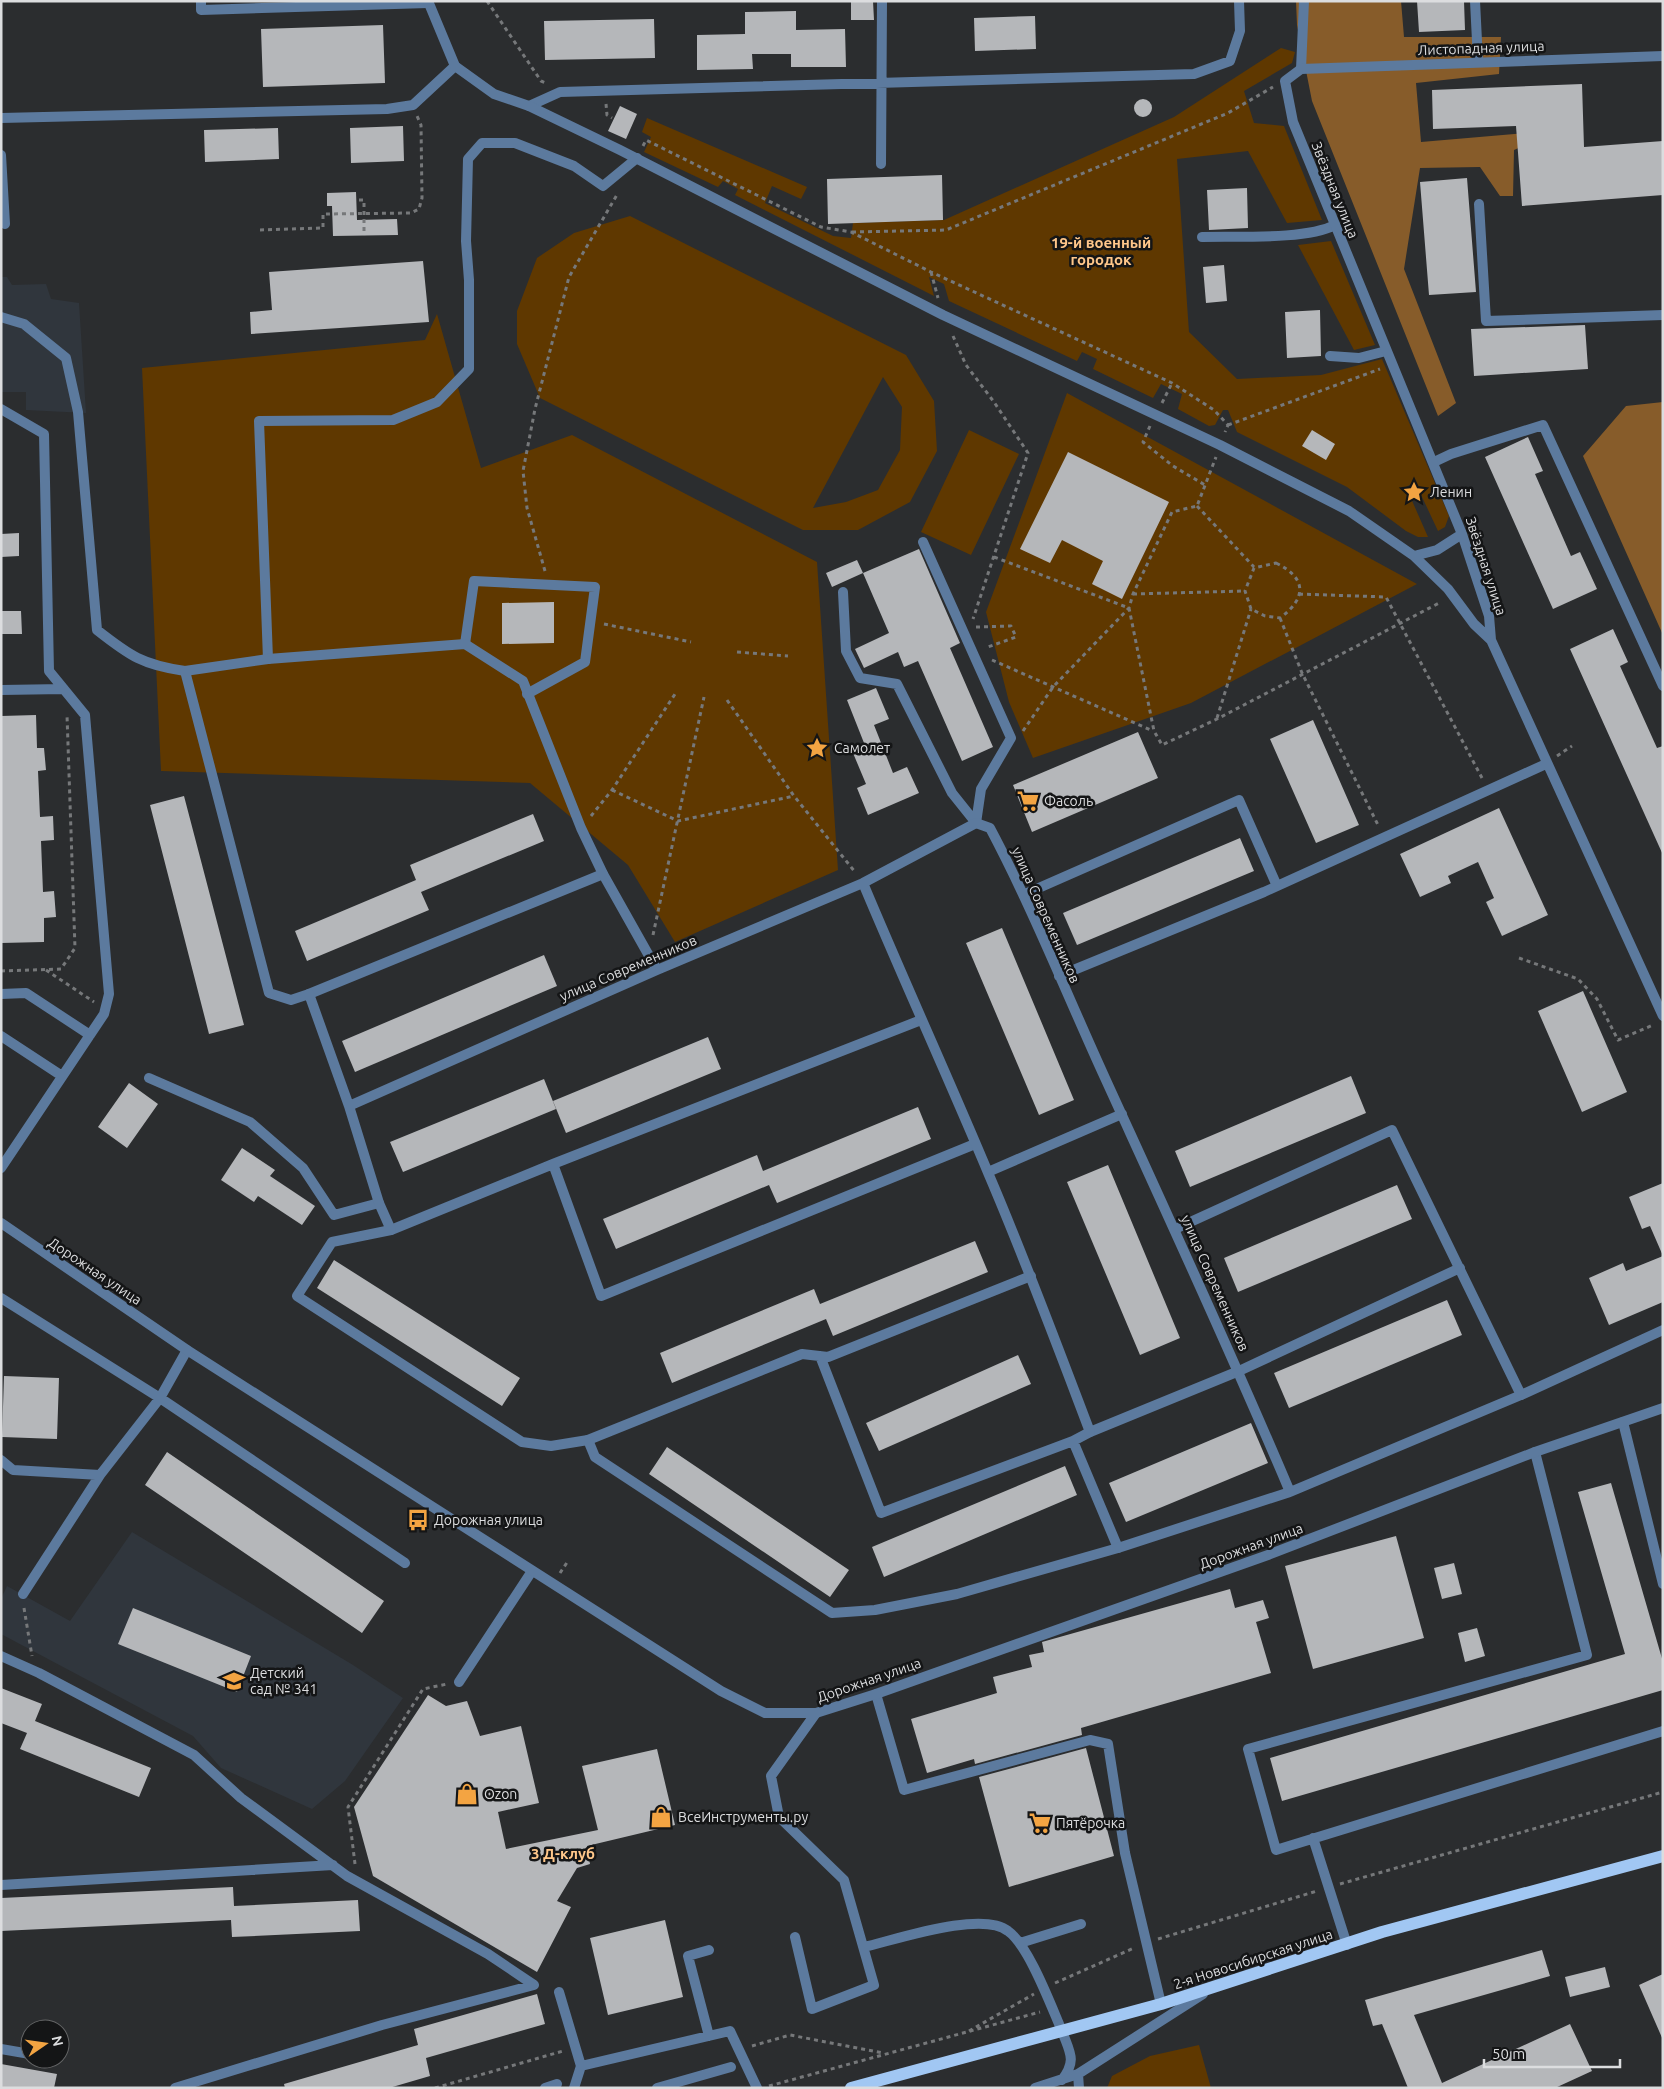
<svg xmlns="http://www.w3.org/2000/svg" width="1664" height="2089" viewBox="0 0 1664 2089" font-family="Ubuntu,sans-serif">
	<rect width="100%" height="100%" fill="#2b2d2f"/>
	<!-- built -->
	<path fill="#30363d" d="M1 277H7L12 285 46 284 51 299 79 303 86 413 26 410V392H1Z
		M132 1532 353 1665 403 1698 345 1781 312 1809 221 1768 193 1736 1 1634V1599L7 1586 70 1621Z"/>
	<!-- green -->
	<path fill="#5f3800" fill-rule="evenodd" d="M1281 48 1295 52 1292 63 1244 91 1254 123 1284 126 1322 220 1287 223 1248 151 1177 159 1189 332 1237 379 1321 375 1382 359 1449 516 1445 527 1438 531 1415 482 1406 487 1428 537H1418L1406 531 1347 487 1237 432 1228 410H1223L1215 425 1209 426 1178 409 1182 394 1161 384 1153 398 1093 369 1097 359 1082 352 1077 361 949 301 944 284 929 277 934 296 735 195 738 189 723 181 718 187 644 152 651 137 642 132 647 118 807 187 801 199 772 186 765 203 833 236 851 238 853 223 944 220 1174 117Z
		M630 216 906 355 934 401 937 451 910 502 858 530H803L540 398 517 344V311L537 258 574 233ZM883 377 902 407 900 450 878 490 846 502 813 508Z
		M1331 241 1375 345 1354 350 1298 245Z
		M437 314 481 468 572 435 817 562 838 870 675 942 628 865 530 783 161 771 142 368 425 340Z
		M1067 393 1417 584 1191 703 1033 758 1009 702 986 612Z
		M969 430 1019 454 971 555 921 532Z
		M1199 2045 1211 2088H1107L1112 2076 1150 2056Z"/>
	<!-- forest -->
	<path fill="#875c2a" d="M1296 1H1401L1404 37H1501L1499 74 1416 83 1421 142 1560 130 1514 150 1513 196H1500L1480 167 1420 168 1404 269 1456 403 1438 416 1312 101 1297 25Z
		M1663 402V635L1583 456 1626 406Z"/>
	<!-- building -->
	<path fill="#b5b7ba" d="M851 1H873L874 20H851Z
		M1417 1H1464L1465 30 1419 32Z
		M796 11V30L845 29 846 67H791V54H752L753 69 697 70V35L745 34V12Z
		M1035 16 1036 49 975 51 974 18Z
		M654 19 655 58 545 60 544 21Z
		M383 25 385 83 263 87 261 29Z
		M1582 84 1584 147 1663 141V195L1522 206 1516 126 1433 129 1432 90Z
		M1134 108a9 9 0 1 1 18 0a9 9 0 1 1-18 0Z
		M620 106 637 114 626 139 608 131Z
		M403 126 404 161 351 163 350 128Z
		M278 128 279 159 205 162 204 130Z
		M942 175 943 220 828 224 827 179Z
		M1467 178 1476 292 1429 295 1420 182Z
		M1247 188 1248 228 1209 230 1207 190Z
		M356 192 357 220 397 219 398 235 333 236 332 206H327V193Z
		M423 261 429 322 251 334 250 312 272 310 269 272Z
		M1224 265 1227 301 1206 303 1203 267Z
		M1320 310 1321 356 1287 358 1285 312Z
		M1585 325 1588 369 1474 376 1471 329Z
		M1312 430 1335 444 1326 460 1302 446Z
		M1528 437 1543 471 1535 474 1571 556 1580 552 1597 589 1553 609 1485 457Z
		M1068 452 1169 502 1122 599 1092 584 1103 561 1062 540 1050 563 1020 549Z
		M19 533V556L1 557V534Z
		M919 549 960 643 950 648 993 747 962 761 918 661 904 667 898 652 864 668 855 649 889 633 863 573Z
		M857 560 863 573 832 587 826 573Z
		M554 602V643L502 644V603Z
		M1 611H21L22 634H1Z
		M1613 629 1628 662 1620 666 1657 748 1663 746V855L1570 649Z
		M876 688 889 719 874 725 893 773 907 767 919 793 868 815 857 788 866 784 853 753 866 748 847 700Z
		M36 715 37 748H44L46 770 38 771 40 817 53 816 54 840 41 841 43 892 54 891 56 917 44 918V942L1 943V716Z
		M1313 720 1359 825 1316 843 1270 739Z
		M1138 732 1158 778 1032 832 1013 785Z
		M184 796 244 1025 209 1034 150 805Z
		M1499 808 1548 915 1502 936 1486 902 1494 898 1478 862 1448 876 1451 883 1420 897 1400 854Z
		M533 814 544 841 421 892 429 910 307 961 295 931 416 880 410 865Z
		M1240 838 1254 871 1077 945 1063 913Z
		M1002 928 1074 1100 1039 1115 966 943Z
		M544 955 557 986 355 1072 342 1041Z
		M1583 991 1627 1092 1582 1112 1538 1011Z
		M708 1037 721 1069 566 1133 553 1101Z
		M1351 1076 1366 1113 1190 1187 1175 1151Z
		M544 1079 556 1109 403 1172 390 1142Z
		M129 1083 158 1104 127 1148 98 1127Z
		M918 1107 931 1139 777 1203 769 1185 616 1249 603 1219 757 1155 763 1171Z
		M242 1148 275 1170 270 1176 315 1206 302 1225 258 1196 254 1202 221 1180Z
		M1108 1165 1180 1338 1140 1355 1067 1182Z
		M1663 1183V1256L1650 1226 1642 1229 1629 1197Z
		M1397 1185 1412 1219 1238 1292 1224 1258Z
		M975 1241 988 1272 833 1336 826 1319 672 1383 660 1353 814 1289 820 1304Z
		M1663 1256V1302L1609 1325 1589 1278 1623 1263 1626 1271Z
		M334 1260 520 1378 502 1406 317 1288Z
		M1447 1300 1462 1335 1289 1408 1274 1373Z
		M1018 1355 1031 1384 879 1451 866 1423Z
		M4 1376 59 1378 57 1439 2 1437Z
		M1251 1423 1268 1463 1126 1522 1109 1483Z
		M667 1447 849 1570 830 1597 649 1474Z
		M167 1452 384 1601 362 1633 145 1485Z
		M1065 1466 1077 1495 884 1577 872 1547Z
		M1611 1483 1663 1662V1690L1282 1801 1270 1758 1625 1654 1578 1492Z
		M1396 1536 1424 1638 1313 1669 1285 1566Z
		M1454 1563 1462 1594 1442 1599 1434 1568Z
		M1230 1589 1235 1608 1263 1600 1269 1618 1256 1622 1271 1673 1081 1728 1082 1735 975 1764 974 1759 927 1773 911 1719 997 1693 993 1677 1032 1667 1029 1655 1044 1652 1042 1642Z
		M133 1608 251 1656 237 1692 118 1644Z
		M1477 1628 1485 1656 1465 1662 1458 1633Z
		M1 1688 42 1704 35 1721 151 1768 139 1797 20 1749 27 1733 1 1723Z
		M428 1695 446 1706 467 1701 480 1736 521 1726 539 1803 498 1812 506 1849 598 1830 582 1766 657 1749 675 1825 587 1846 590 1864 577 1868 557 1901 571 1907 537 1972 373 1876 354 1807Z
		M1086 1748 1114 1856 1009 1887 979 1777Z
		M233 1887 234 1906 358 1900 360 1931 232 1937 231 1920 1 1931V1898Z
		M665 1920 683 1997 608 2015 590 1938Z
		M1542 1950 1550 1976 1414 2015 1442 2083 1570 2024 1592 2071 1555 2088H1408L1382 2024 1373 2026 1365 2000Z
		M1605 1967 1610 1987 1570 1997 1565 1977Z
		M1663 1974V2040L1639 1985Z
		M537 1994 545 2024 426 2058 430 2076 389 2088H285L284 2084 418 2045 414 2029Z
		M1 2064 57 2074 54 2088H1Z"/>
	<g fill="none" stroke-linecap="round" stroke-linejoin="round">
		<!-- path -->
		<path stroke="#76787a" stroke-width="3" stroke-dasharray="4 4" stroke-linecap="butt" d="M487 1 541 81 546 83
			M606 104 607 115 612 118
			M643 146 646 140 821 227 851 232 931 272 1172 383 1214 410 1228 425 1225 432
			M359 200H364V236
			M260 230 323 228V214L411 213 419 209 422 198 421 125 417 116
			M852 232 946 230 1228 113 1273 87
			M931 272 938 298
			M953 336 966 365 994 402 1028 453 973 619
			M1162 403 1172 383
			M1228 425 1380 369
			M1150 426 1143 442 1173 466 1205 485
			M1197 506 1254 567
			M994 557 1129 608 1154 731 1162 745 1217 719 1441 602
			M1276 563C1307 578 1307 598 1280 618L1265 616 1251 609 1245 591 1254 568Z
			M545 571 527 508 523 471 535 409 569 277 618 193
			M1133 594 1245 591
			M1299 594 1386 597 1482 778
			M1280 618 1302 673 1378 825
			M604 624 691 642
			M976 627 1011 626 1016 637 985 648
			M737 652 788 656
			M992 660 1153 731
			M727 700 794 796 855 872
			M1217 718 1251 609
			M1023 731 1053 687 1129 608 1133 594 1172 512 1197 506 1216 457
			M1557 756 1572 746
			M612 790 678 821 794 796
			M591 816 612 790 677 691
			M653 935 704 697
			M1519 958 1578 979 1597 999 1618 1040 1653 1025
			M46 970 94 1002
			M1 971 61 969 75 948 67 715
			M560 1573 568 1561
			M24 1608 32 1656
			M355 1864 348 1807 423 1689 447 1684
			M1340 1884 1663 1792
			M1158 1939 1317 1891
			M1055 1983 1134 1948
			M969 2031 1034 1994
			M752 2046 790 2035 883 2053
			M769 2086 1040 2012
			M435 2088 563 2051"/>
		<!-- service -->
		<path stroke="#5c7a9e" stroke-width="10" d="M201 1V10L428 3
			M1475 1 1478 61
			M1301 69 1304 1
			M529 106 560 92 1194 74 1230 61 1240 31 1239 1
			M1 118 387 109 413 105 455 66
			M1 155 5 224
			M881 164 882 1
			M1479 204 1486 321 1663 315
			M1202 237C1237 236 1306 240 1335 225
			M1 317 24 324 66 358 78 412 97 630C130 656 143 665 185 671
			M1330 356 1359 358 1386 351
			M1 409 44 434 49 671 85 715 109 994 104 1014 1 1168
			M1434 462 1451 454 1543 425 1663 686
			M923 542 1011 738 981 789 976 823
			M843 592 846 651 860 678 897 684 952 793 976 823
			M465 644 474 581 595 587 585 662 527 694
			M268 659 259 421 393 420 437 402 469 369V280L466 241 468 159 482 143H515L574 166 603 186 637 158
			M1 690 64 689
			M1 994 26 993 90 1035
			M309 994 603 874
			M1 1036 62 1076
			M149 1078 250 1122 303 1168 334 1215 379 1203
			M553 1164 601 1296 975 1144
			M1175 1229 1392 1130 1521 1395
			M391 1230 553 1164 921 1020
			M1 1298 160 1398 405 1563
			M820 1356 881 1513 1073 1441 1090 1432 1239 1371 1460 1268
			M1623 1422 1663 1584
			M588 1440 802 1354 828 1357 1031 1276
			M1073 1441 1118 1548
			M1535 1452 1587 1655 1248 1749 1276 1850 1663 1731
			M1 1460 13 1470 100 1475
			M23 1594 100 1475 160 1398 187 1350
			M1 1656 39 1673 194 1755 241 1798 347 1876 488 1954 534 1985 382 2025 175 2088
			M459 1682 532 1571
			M876 1694 904 1790 1090 1740 1108 1744 1125 1853 1161 2004
			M1313 1838 1347 1945
			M1 1885 333 1865
			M795 1937 812 2009 874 1985 844 1880 779 1817 771 1776 816 1713
			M1020 1943 1081 1924
			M864 1947C895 1940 982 1910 1008 1931 1029 1946 1051 2006 1062 2031
			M559 1992 581 2066 574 2088
			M709 2036 688 1956 709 1950
			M1 2049 30 2054
			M581 2066 730 2031 757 2088
			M545 2088 557 2084
			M657 2088 731 2067"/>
		<!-- minor -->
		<path stroke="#5c7a9e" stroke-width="10" d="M428 1 455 66 494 94 529 106 620 150 943 315 1220 445 1349 511 1414 556 1448 589 1474 624 1491 640
			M1663 56 1301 69 1285 81 1293 122 1462 534 1489 616 1491 640 1663 1016
			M1414 556 1437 550 1462 534
			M863 883C904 981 948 1077 989 1175 1025 1259 1057 1345 1090 1432
			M1025 894 1239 800 1277 886
			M657 970 603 874 581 828 523 681 465 644 268 659 185 671 269 993 291 1000 309 994 349 1106 379 1203 391 1230 332 1242 297 1296 522 1442 551 1446 588 1440 595 1457 832 1613 875 1610 957 1594 1118 1548 1290 1492 1521 1395 1663 1330
			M1059 976 1264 892 1546 764
			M349 1106 657 970 863 883 976 823 990 828C1033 909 1067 995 1105 1078 1168 1216 1231 1352 1290 1492
			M988 1172 1122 1114
			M1062 2031C1070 2053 1077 2060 1062 2080
			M1078 2074 1079 2088
			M1035 2088 1078 2074 1203 1994"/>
		<!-- tertiary -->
		<path stroke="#5c7a9e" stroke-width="10" d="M1 1223 187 1350 721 1691 765 1713H816L876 1694 1268 1555 1535 1452 1663 1408"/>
		<!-- primary -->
		<path stroke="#a1c7f3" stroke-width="12" d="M851 2088 1161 2004 1382 1932 1663 1856"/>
	</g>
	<!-- icons -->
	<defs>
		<g id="sight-bare" transform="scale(1.725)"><path d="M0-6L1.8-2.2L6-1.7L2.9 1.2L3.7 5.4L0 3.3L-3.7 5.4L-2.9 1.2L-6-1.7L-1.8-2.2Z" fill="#f3a442" stroke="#141516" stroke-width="2.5" paint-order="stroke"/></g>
		<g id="supermarket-bare" transform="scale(1.725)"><path d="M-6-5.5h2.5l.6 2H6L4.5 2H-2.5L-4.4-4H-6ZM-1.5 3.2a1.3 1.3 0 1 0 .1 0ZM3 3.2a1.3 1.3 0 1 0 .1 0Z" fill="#f3a442" stroke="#141516" stroke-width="2.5" paint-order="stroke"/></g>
		<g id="bus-bare" transform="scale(1.725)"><path d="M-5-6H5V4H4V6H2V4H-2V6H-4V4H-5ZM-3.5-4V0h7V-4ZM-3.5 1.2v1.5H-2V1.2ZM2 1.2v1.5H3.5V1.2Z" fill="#f3a442" stroke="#141516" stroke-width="2.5" paint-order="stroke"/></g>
		<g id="school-bare" transform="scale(1.725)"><path d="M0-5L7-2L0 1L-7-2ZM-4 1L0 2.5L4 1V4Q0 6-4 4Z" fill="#f3a442" stroke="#141516" stroke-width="2.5" paint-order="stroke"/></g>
		<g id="shop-bare" transform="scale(1.725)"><path d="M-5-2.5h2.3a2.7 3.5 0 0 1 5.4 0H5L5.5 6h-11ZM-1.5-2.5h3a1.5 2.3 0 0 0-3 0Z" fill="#f3a442" stroke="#141516" stroke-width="2.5" paint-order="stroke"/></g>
	</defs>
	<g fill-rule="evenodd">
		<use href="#sight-bare" x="1414" y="492"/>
		<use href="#sight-bare" x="817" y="748"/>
		<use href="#supermarket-bare" x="1028" y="801"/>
		<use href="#bus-bare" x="418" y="1520"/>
		<use href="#school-bare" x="234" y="1681"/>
		<use href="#shop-bare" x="467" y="1794"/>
		<use href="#shop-bare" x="661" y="1817"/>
		<use href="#supermarket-bare" x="1040" y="1823"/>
	</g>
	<g text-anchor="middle" stroke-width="5" stroke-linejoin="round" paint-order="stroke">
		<!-- street labels -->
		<g font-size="14" fill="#dcdddf" stroke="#141516">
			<text transform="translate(1481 48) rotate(-2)" y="5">Листопадная улица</text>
			<text transform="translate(1335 190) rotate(68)" y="5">Звёздная улица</text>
			<text transform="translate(1486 566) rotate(72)" y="5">Звёздная улица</text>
			<text transform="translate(1046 915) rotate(66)" y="5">улица Современников</text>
			<text transform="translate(628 968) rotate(-23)" y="5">улица Современников</text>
			<text transform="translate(95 1271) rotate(34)" y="5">Дорожная улица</text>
			<text transform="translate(1215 1283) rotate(66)" y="5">улица Современников</text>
			<text transform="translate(1251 1546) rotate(-20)" y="5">Дорожная улица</text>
			<text transform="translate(869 1680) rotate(-19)" y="5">Дорожная улица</text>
			<text transform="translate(1253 1959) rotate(-18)" y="5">2-я Новосибирская улица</text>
		</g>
		<!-- poi labels -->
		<g font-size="14" fill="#dcdddf" stroke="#141516" text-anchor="start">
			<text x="1430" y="497">Ленин</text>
			<text x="834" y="753">Самолет</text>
			<text x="1044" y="806">Фасоль</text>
			<text x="434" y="1525">Дорожная улица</text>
			<text x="250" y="1678">Детский<tspan x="250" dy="16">сад № 341</tspan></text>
			<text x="484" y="1799">Ozon</text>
			<text x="678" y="1822">ВсеИнструменты.ру</text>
			<text x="1056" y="1828">Пятёрочка</text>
		</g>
		<!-- neighbourhood labels -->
		<g font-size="15" font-weight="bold" fill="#ffc78a" stroke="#141516">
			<text x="1101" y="248">19-й военный<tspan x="1101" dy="17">городок</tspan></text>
			<text x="563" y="1859">3 Д-клуб</text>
		</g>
	</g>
	<!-- border -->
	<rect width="1664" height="2089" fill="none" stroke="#dcdddf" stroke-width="5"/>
	<!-- north arrow -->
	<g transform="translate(45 2044) rotate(77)"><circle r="24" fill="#141516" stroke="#646566"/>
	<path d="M0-4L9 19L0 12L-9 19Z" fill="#f3a442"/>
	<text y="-8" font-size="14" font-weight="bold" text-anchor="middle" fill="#dcdddf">N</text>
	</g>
	<!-- scale -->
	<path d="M1484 2059v8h136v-8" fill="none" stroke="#dcdddf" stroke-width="2.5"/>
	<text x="1492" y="2059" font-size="15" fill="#dcdddf" stroke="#141516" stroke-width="4" paint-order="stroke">50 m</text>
</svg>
